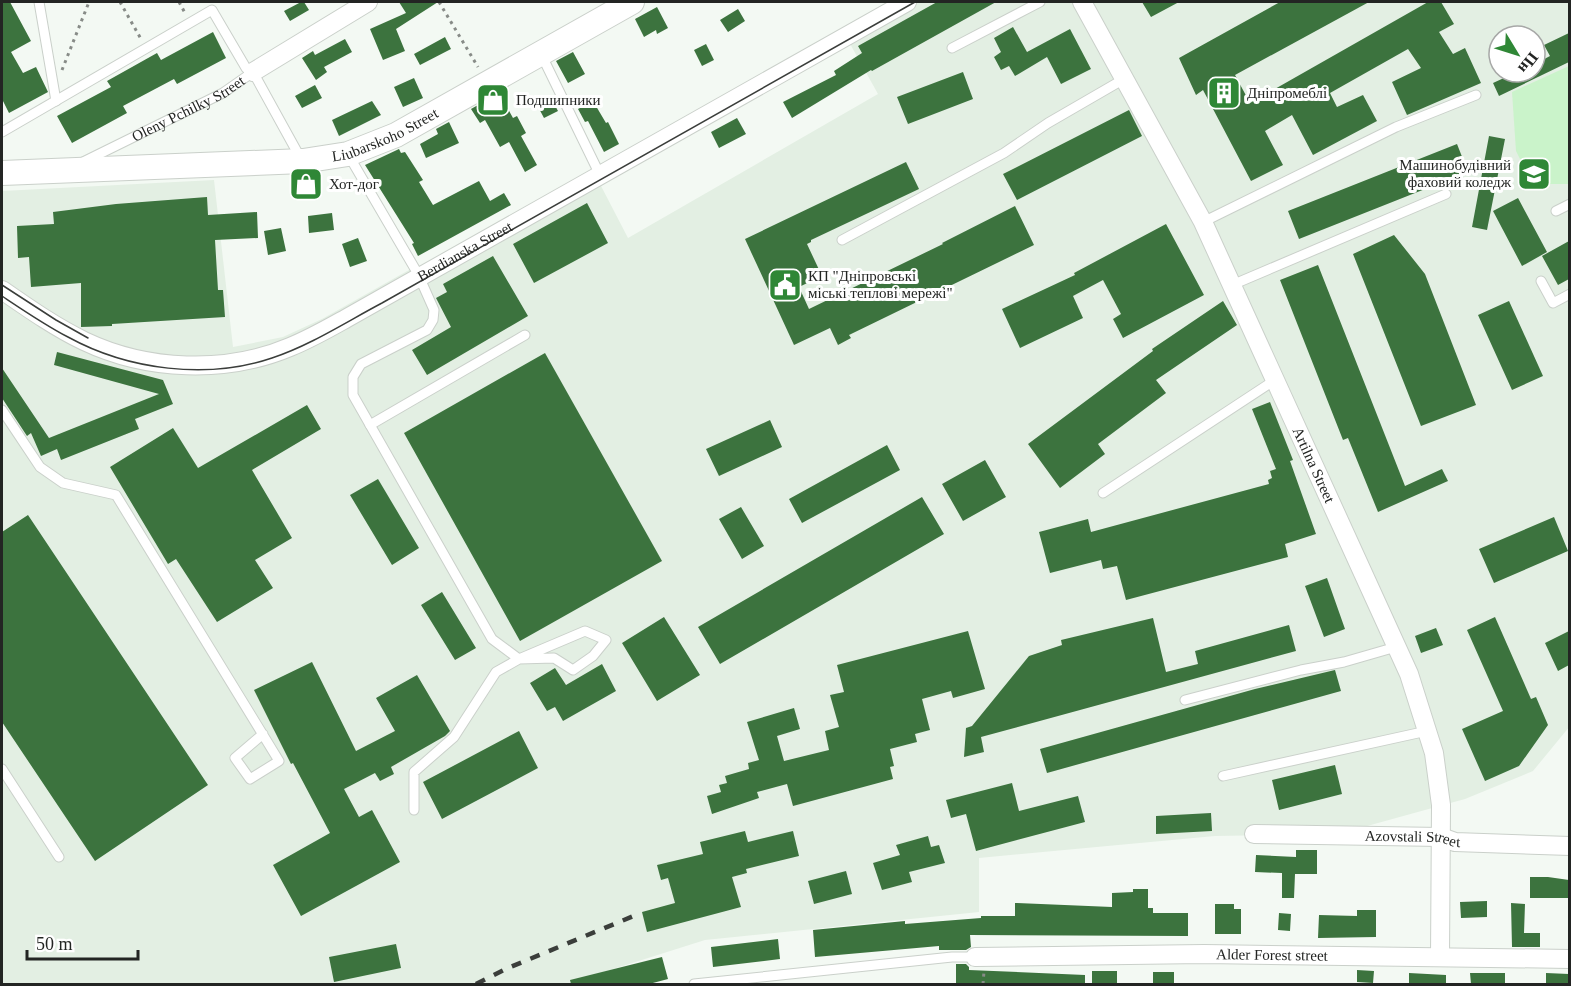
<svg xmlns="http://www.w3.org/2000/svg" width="1571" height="986" viewBox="0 0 1571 986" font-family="Georgia,serif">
	<rect width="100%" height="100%" fill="#f3f9f3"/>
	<!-- built -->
	<path fill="#e3efe3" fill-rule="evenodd" d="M919 2H1569L1570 726 1533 771 1465 799 1338 834 1215 836 979 858V912L705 940 588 977 590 984H2V191L214 180 233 347 283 337 322 319 409 270 534 221 600 184 628 238 878 94 849 42ZM1499 36H1535V72H1499Z"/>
	<!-- green -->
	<path fill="#caf3ca" d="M1569 66V184H1547L1529 177 1516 151 1512 92Z"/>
	<!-- building -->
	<path fill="#3c733e" d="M2 2H10L31 41 11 52 23 73 36 67 48 92 9 113 2 99Z
		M301 2H304L309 10 290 21 284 11Z
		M399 2H438L396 29 405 51 383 60 370 29 406 13Z
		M937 2H996L872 71 871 70 792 118 783 102 836 75 834 71 862 53 858 46Z
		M1142 2H1179L1151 17Z
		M1280 2H1369L1235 75 1250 103 1428 2H1441L1454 24 1439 32 1453 54 1465 48 1481 83 1407 115 1392 82 1421 68 1408 49 1330 93 1337 107 1363 95 1377 121 1313 155 1292 115 1265 131 1283 165 1251 181 1203 90 1196 95 1179 58Z
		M657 7 668 28 657 34 656 30 644 37 635 19Z
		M738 9 745 21 728 32 720 20Z
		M1013 27 1027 52 1070 29 1091 69 1061 84 1047 57 1015 76 1009 66 1001 70 994 57 1001 52 994 38Z
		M213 32 226 58 177 84 174 79 123 106 127 113 72 143 57 116 111 87 107 81 157 53 161 60Z
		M1569 33V62L1499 96 1493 83 1517 72H1535V64L1550 56 1544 45Z
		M445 37 451 49 420 65 414 54Z
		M345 39 352 52 324 67 327 72 316 80 302 58 313 51 315 55Z
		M706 44 714 60 702 66 694 50Z
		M573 52 585 74 568 83 556 61Z
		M963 72 973 99 908 124 897 97Z
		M414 78 423 98 403 107 394 87Z
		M315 85 322 98 302 108 295 96Z
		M499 93 513 118 517 116 526 133 521 136 537 165 525 172 509 142 500 147 485 120 480 123 471 109Z
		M550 96 558 111 544 118 536 103Z
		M372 101 381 115 339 136 332 120Z
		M593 101 606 123 608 122 619 144 604 152 588 121 585 122 578 109Z
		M1129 110 1142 136 1017 200 1003 174Z
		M737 118 746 134 719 148 711 132Z
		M449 122 459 143 426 158 420 144 438 134 436 129Z
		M1489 136 1505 139 1487 230 1472 227Z
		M1457 144 1468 172 1299 239 1288 211Z
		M399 149 401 153 405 152 423 180 419 182 433 205 479 181 490 201 504 193 511 205 418 256 412 244 414 243 365 165Z
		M906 162 919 189 811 240V242L807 244 822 276 799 287 809 309 943 244 942 243 1015 206 1034 245 849 335 851 338 838 345 830 328 794 345 745 239Z
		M207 197 208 215 257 212 258 238 215 240 218 290H223L225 317 112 324V326L81 327V283L31 287 29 257 18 258 17 226 54 224 53 212 116 204Z
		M1518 198 1547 252 1522 266 1493 211Z
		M587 203 608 243 534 283 513 244Z
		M332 213 334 230 309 233 308 216Z
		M1166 224 1204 295 1123 338 1113 319 1121 314 1103 280 1073 296 1083 318 1020 348 1002 309 1075 275 1074 273Z
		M281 228 286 251 268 255 264 231Z
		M1394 235 1425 274 1476 405 1421 426 1353 254Z
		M358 238 367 261 350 267 342 244Z
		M1569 241V279L1558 285 1542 256Z
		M493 256 528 316 427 375 412 350 451 327 436 298 447 292 443 284Z
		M1318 265 1405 486 1442 469 1448 481 1378 512 1348 438 1343 440 1280 280Z
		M1223 301 1237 325 1156 380 1166 393 1098 444 1105 454 1060 488 1028 444 1153 351 1152 349Z
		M1509 301 1543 376 1512 390 1478 315Z
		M57 352 163 380 173 404 135 419 139 429 61 460 57 449 41 456 31 433 27 436 2 398V368L49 438 159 394 54 365Z
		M545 353 662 561 520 641 404 433Z
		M1270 402 1293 460 1290 461 1316 534 1285 544 1288 557 1126 600 1117 566 1103 569 1101 560 1050 573 1039 532 1088 519 1091 532 1269 484 1268 480 1272 478 1270 471 1276 469 1252 409Z
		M307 405 321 429 252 470 292 538 255 560 273 588 217 622 176 559 168 564 110 467 173 428 198 468Z
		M770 420 782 447 719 476 706 449Z
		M887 445 900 470 802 523 789 499Z
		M985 460 1006 497 963 521 942 484Z
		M378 479 419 548 392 565 350 495Z
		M922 497 944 534 720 664 698 627Z
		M741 507 764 546 742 559 719 519Z
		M28 515 208 785 95 861 2 722V532Z
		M1554 517 1568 551 1494 583 1479 549Z
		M1327 578 1345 629 1324 637 1305 586Z
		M442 592 476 648 455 660 421 605Z
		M664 617 700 675 657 701 622 643Z
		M1495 617 1531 699 1536 697 1548 725 1519 766 1485 781 1462 729 1503 711 1467 630Z
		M1153 618 1166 672 1198 664 1195 651 1289 625 1296 651 981 737 984 752 964 757 966 728 972 726 1029 656 1062 645 1061 640Z
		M1436 628 1443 645 1421 653 1415 636Z
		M968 631 985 689 953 698 951 691 922 699 930 730 915 734 917 742 890 749 894 766 890 767 893 779 793 806 787 784 757 792 759 798 712 814 707 796 721 792 719 785 727 783 725 776 749 769 748 763 759 760 747 722 794 708 800 729 777 736 784 761 829 750 825 731 839 727 830 695 844 692 837 665Z
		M1569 631V665L1558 671 1545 643Z
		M312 662 356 751 395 731 376 698 417 675 450 731 445 736 391 767 394 774 380 781 375 773 344 789 359 817 372 810 400 862 301 916 273 865 330 833 293 763 291 764 254 690Z
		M602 664 616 691 563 721 555 707 547 711 530 683 555 668 566 685Z
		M1335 670 1341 691 1047 773 1040 749 1255 689Z
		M519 731 538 768 442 819 423 782Z
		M1335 765 1342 794 1279 810 1272 780Z
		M1012 783 1019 811 1078 796 1085 822 976 851 966 814 951 818 946 800Z
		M1211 813 1212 831 1156 834V816Z
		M745 831 748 842 793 831 799 856 746 869 747 873 732 877 741 907 647 932 642 912 675 903 668 878 661 880 657 865 703 854 700 842Z
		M928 836 931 847 939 845 945 863 909 872 912 882 882 890 873 863 900 855 896 845Z
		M1296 850H1317V874H1295L1294 898H1282V873L1255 872 1256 855 1296 857Z
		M846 871 852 894 814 904 808 881Z
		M1530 877H1548L1569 880V898H1530Z
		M1133 889H1148V908H1153V913H1188V936L970 935 971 947 966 950H939V946L815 957 813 930 905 921V924L981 918V916H1015V903H1017L1112 907V893L1133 892Z
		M1487 901V917L1461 918 1460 902Z
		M1511 903 1525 904 1524 933H1540V947H1512Z
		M1215 904H1234V909H1241V934H1215Z
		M1357 910H1376V937L1318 938 1319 915 1357 916Z
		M1279 913 1291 914 1290 931 1278 930Z
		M778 939 780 959 713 967 711 947Z
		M396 944 401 968 334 982 329 957Z
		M662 957 668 979 649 984H571L570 980Z
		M956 964H966L969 967V970L1085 975V984H956Z
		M1357 970 1374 971 1373 983 1357 982Z
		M1092 971H1117V984H1092Z
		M1153 972H1174V984H1153Z
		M1409 973 1446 975V984H1409Z
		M1470 973H1505V984H1471Z
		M1546 973 1569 974V984H1546Z"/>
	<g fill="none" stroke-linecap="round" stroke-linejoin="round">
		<!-- lane casing -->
		<g stroke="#cad0ca" stroke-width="11">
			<g id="lane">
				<path d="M39 2 56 101"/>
				<path d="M952 48 1040 2"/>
				<path d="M541 54 600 175"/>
				<path d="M2 132 212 10 246 68 253 72 301 159"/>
				<path d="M349 156 418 274 434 310 433 320 427 330 361 364 353 377V395L492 639 519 659 585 631 606 640 593 656 573 670 554 658 519 659 496 672 454 737 414 772V810"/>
				<path id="s1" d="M83 162 223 93 253 72"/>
				<path d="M1556 211 1570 204"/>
				<path d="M1203 222 1396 127 1476 95"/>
				<path d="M842 240 1004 153 1048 123 1124 79"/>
				<path d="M1541 281 1553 303 1570 294"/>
				<path d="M1232 285 1446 194"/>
				<path d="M2 410 40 467 63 483 116 495 279 761 250 779 235 758 263 734"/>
				<path d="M370 425 525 335"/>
				<path d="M1103 493 1275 380"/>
				<path d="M1185 700 1301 670 1344 662 1396 647"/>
				<path d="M2 769 59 857"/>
				<path d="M1223 776 1427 731"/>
				<path d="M694 984 952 957H975"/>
			</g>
		</g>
		<!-- street casing -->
		<g stroke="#cad0ca" stroke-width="20">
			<g id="street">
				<path id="s2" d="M1082 2 1203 222 1409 674 1434 753 1441 805 1440 957"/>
				<path d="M253 72 368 2"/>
				<path id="s3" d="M2 290C28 308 55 327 84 341 147 371 226 374 290 347 310 339 329 328 347 318L907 2"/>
				<path id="s4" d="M1254 834 1441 837 1455 842 1570 846"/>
				<path id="s5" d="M975 957 1204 954 1570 959"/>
			</g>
		</g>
		<!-- secondary casing -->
		<g stroke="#cad0ca" stroke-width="26">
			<g id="secondary">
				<path id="s6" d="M2 173 303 161 348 154 396 135 632 2"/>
			</g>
		</g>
		<!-- path -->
		<path stroke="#878b87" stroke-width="3" stroke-dasharray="3 4.5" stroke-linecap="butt" d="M120 2 141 39
			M179 2 185 13
			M439 2 478 67
			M62 70 89 2
			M983 984 984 971"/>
		<!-- lane -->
		<use href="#lane" stroke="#fff" stroke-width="9"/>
		<!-- street -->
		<use href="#street" stroke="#fff" stroke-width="18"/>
		<!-- secondary -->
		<use href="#secondary" stroke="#fff" stroke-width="24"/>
		<!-- tram -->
		<path stroke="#3b3e3b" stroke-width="1.5" d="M2 285 56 320 88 338
			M2 296C23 310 45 325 68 337 128 370 207 380 272 358 311 345 346 322 382 303L915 2"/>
		<!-- rail -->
		<path stroke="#3b3e3b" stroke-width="4.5" stroke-dasharray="10 10" stroke-linecap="butt" d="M476 984 508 968 636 915"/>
	</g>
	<!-- icons -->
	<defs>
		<g id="building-square" transform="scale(1.725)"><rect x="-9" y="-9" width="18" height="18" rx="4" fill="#2f8736" stroke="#fff"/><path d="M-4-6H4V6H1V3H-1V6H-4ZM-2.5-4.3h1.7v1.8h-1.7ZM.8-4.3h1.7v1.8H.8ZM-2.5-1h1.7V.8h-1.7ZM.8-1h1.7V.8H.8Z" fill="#fff"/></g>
		<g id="shop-square" transform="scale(1.725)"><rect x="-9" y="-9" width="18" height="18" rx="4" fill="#2f8736" stroke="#fff"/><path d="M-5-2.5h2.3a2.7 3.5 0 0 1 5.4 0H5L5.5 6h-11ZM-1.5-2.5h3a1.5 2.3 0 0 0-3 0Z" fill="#fff"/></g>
		<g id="university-square" transform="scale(1.725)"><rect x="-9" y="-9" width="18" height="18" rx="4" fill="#2f8736" stroke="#fff"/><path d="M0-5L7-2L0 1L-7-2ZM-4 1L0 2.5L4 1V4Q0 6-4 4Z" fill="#fff"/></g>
		<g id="civic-square" transform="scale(1.725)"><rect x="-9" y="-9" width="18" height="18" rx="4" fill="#2f8736" stroke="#fff"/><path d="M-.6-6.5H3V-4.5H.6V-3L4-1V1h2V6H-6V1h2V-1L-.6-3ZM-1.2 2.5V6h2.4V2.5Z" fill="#fff"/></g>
	</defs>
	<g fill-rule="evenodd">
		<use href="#building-square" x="1224" y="93"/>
		<use href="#shop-square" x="493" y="100"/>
		<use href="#university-square" x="1534" y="174"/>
		<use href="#shop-square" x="306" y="184"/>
		<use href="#civic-square" x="785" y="285"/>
	</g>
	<g text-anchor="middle" stroke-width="6" stroke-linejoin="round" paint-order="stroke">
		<!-- poi labels -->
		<g font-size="15" fill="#232523" stroke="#fff" text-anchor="start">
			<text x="1247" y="98">Дніпромеблі</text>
			<text x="516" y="105">Подшипники</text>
			<text x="1511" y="170" text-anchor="end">Машинобудівний<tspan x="1511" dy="17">фаховий коледж</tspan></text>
			<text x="329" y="189">Хот-дог</text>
			<text x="808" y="281">КП "Дніпровські<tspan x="808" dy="17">міські теплові мережі"</tspan></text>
		</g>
		<!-- street labels -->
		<g font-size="15" fill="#232523" stroke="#fff">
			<text dy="5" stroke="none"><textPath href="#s1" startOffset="118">Oleny Pchilky Street</textPath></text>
			<text dy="5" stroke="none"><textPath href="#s6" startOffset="388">Liubarskoho Street</textPath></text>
			<text dy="5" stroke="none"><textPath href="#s3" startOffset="508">Berdianska Street</textPath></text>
			<text dy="5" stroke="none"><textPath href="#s2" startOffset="518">Artilna Street</textPath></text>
			<text dy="5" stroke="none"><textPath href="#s4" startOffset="159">Azovstali Street</textPath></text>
			<text dy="5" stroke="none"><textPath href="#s5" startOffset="297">Alder Forest street</textPath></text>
		</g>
	</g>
	<!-- border -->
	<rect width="1571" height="986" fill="none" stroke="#232523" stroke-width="6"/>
	<!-- north arrow -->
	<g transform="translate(1517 54) rotate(128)"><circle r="28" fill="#ffffff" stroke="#a7a8a7" stroke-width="1.5"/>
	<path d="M0-4.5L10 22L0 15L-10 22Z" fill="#2f8736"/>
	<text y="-9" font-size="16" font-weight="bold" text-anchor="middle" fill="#232523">Пн</text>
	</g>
	<!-- scale -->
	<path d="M27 950v9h111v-9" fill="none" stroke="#232523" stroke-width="3"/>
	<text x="36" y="950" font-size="18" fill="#232523" stroke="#ffffff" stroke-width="4.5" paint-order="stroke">50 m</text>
</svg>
